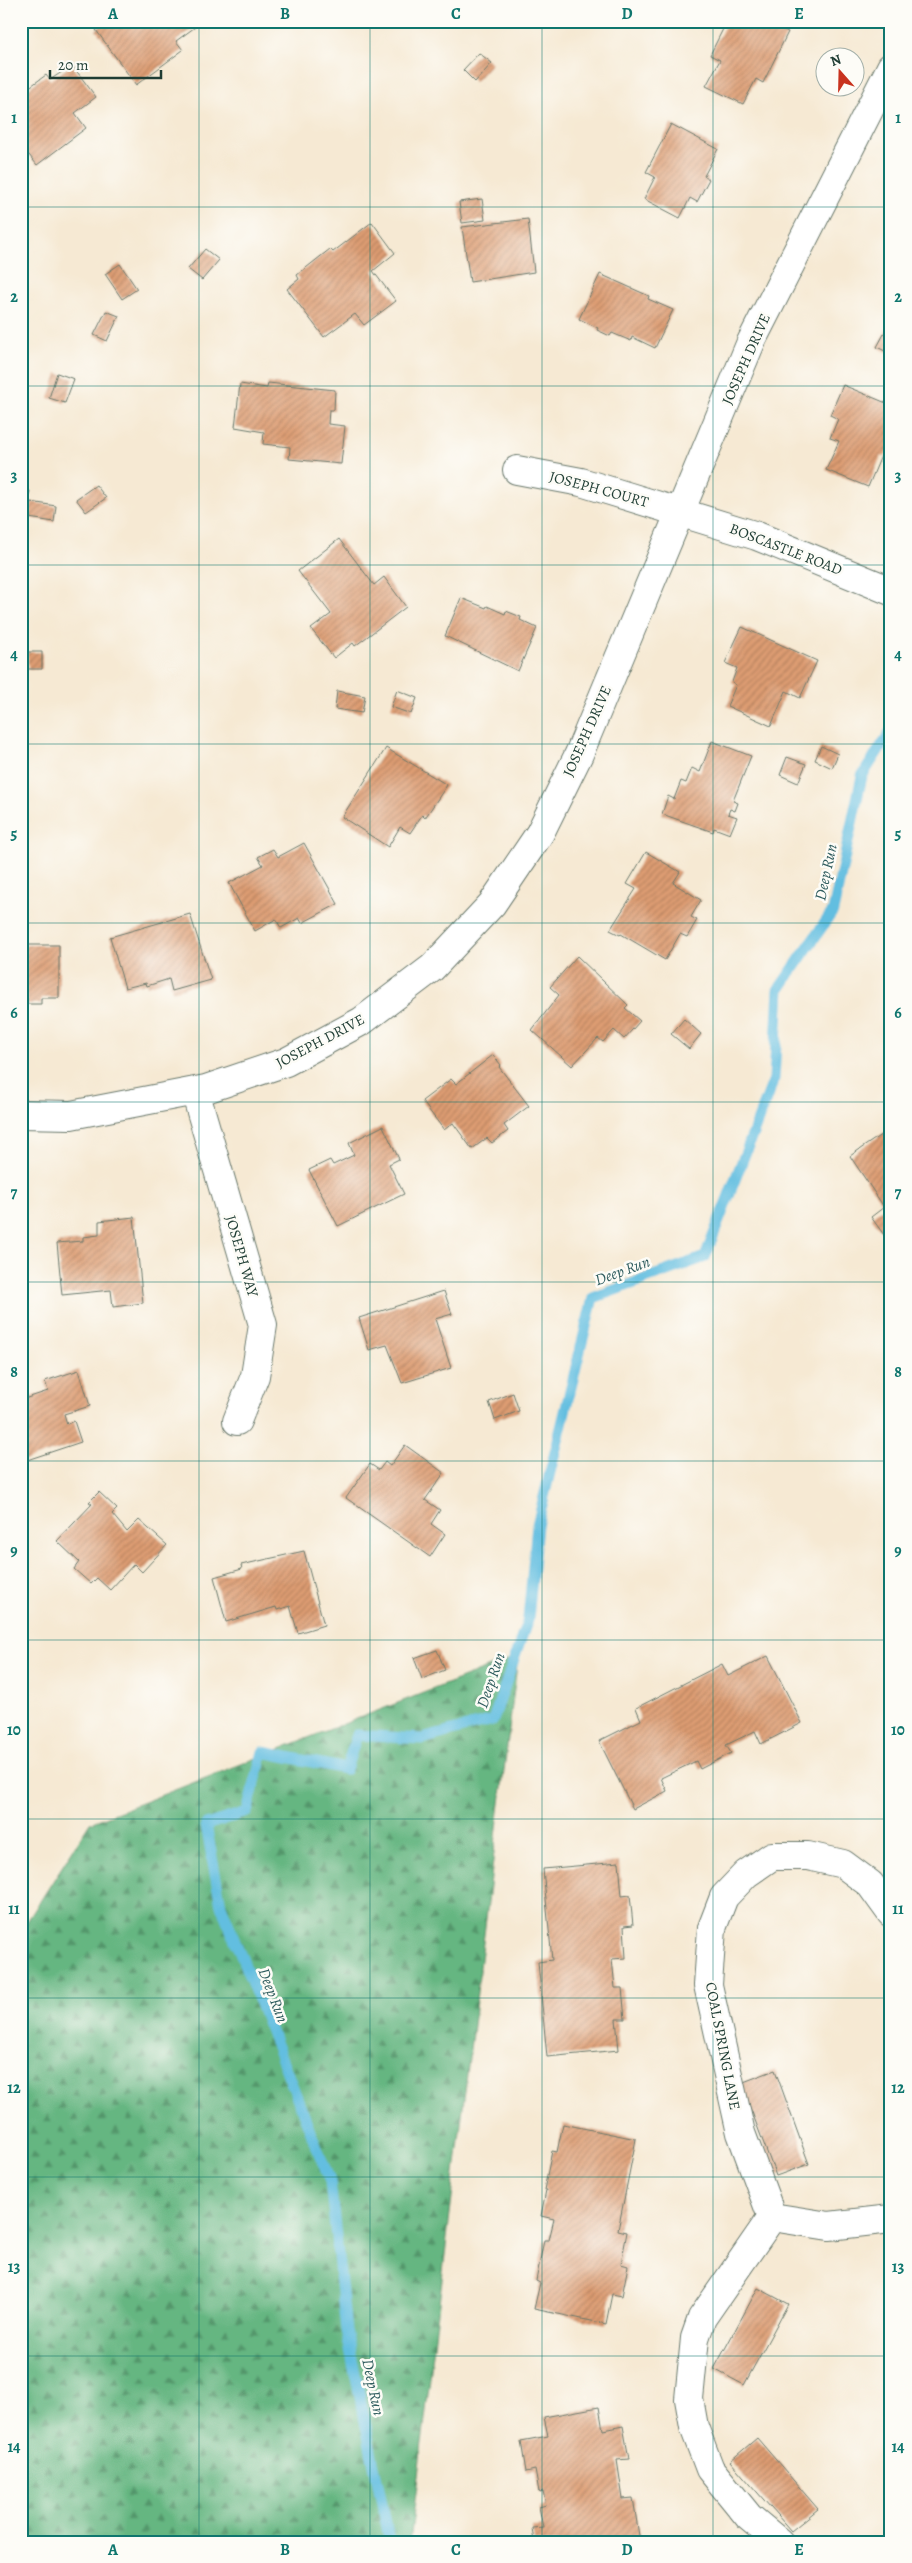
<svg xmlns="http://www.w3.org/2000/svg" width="912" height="2563" viewBox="0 0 912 2563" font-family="Alegreya,serif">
	<defs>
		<pattern id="forest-firs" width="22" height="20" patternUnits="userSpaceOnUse" patternTransform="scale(1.25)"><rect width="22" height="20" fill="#65b681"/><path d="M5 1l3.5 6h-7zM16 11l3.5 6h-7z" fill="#53956a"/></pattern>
		<pattern id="building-hatch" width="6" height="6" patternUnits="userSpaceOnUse" patternTransform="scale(1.25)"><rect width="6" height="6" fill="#dd9c72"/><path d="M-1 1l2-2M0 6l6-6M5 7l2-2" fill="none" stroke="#b3805e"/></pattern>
	</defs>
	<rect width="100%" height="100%" fill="#fdfcf7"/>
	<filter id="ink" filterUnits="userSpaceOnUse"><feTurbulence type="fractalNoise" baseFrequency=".02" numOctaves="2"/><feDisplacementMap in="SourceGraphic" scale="10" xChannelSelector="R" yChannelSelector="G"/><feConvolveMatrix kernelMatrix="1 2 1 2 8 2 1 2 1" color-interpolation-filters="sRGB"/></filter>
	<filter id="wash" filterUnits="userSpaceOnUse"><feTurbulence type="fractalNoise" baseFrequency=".0096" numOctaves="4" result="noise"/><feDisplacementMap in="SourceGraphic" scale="20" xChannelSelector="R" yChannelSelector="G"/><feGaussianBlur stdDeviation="1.12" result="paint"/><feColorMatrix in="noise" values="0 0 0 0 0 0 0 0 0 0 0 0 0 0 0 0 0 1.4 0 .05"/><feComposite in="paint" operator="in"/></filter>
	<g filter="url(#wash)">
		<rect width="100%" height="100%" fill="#f6e9d3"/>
		<!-- forest -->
		<path fill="url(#forest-firs)" stroke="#427a5a" d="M518 1656 410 2542H21V1931L90 1823Z"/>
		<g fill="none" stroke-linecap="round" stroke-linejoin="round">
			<!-- stream -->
			<path stroke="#62bee0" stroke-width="11" d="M390 2542 346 2330 330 2181 221 1905 206 1825 247 1812 263 1752 346 1769 357 1735 422 1739 493 1720 528 1619 537 1525 593 1298 705 1257 774 1079 779 989 833 911 862 776 891 731"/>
		</g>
		<g id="blocks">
			<!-- building -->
			<path fill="url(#building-hatch)" d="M107 21H195L198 25 176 41 183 50 136 85 96 30Z
				M727 21H767L788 32 763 83 756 79 743 104 706 86 720 60 710 55Z
				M479 53 492 63 475 82 463 70Z
				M72 65 96 97 75 113 86 128 37 165 21 145V90L27 86 28 88 46 75 50 80Z
				M671 124 718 149 704 176 709 179 697 202 690 198 680 218 644 199 655 177 646 172Z
				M482 199 485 220 462 223 459 202Z
				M528 219 534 272 470 282 462 227Z
				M372 222 395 253 373 271 396 301 364 325 355 314 324 337 287 289 299 279 297 275 330 249 333 252Z
				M205 249 219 260 202 280 188 269Z
				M120 264 137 289 122 299 105 274Z
				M600 274 649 296 648 299 673 310 655 348 632 337 631 341 612 333 610 336 597 330 598 328 579 319Z
				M106 311 119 316 107 341 94 335Z
				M891 321V354L877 347Z
				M57 373 74 379 65 403 49 398Z
				M268 383 335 390 334 410H329L328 424 345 426 341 464 289 459 290 447 263 444 264 432 235 427 240 384 267 388Z
				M843 385 891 405V443L885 457 881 456 868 487 826 470 839 441 830 438 838 419 830 415Z
				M96 485 106 498 86 512 76 499Z
				M21 490 30 491 24 517H21Z
				M31 502 56 506 54 522 29 518Z
				M339 539 374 585 384 577 406 607 355 646 353 643 334 658 311 629 331 614 298 571Z
				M461 598 486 608 487 606 505 614 506 611 521 617 520 620 537 628 518 671 445 636Z
				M742 627 817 661 800 698 786 691 771 726 727 706 736 685 732 682 737 668 725 663Z
				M27 652H42V669H28Z
				M397 690 417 698 411 714 391 707Z
				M337 691 365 696 362 713 335 709Z
				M712 741 751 756 733 801 738 803 735 811 730 809 728 814 737 817 730 834 714 828 713 832 662 814 668 796 674 799 681 781 686 783 692 768 700 772Z
				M821 746 838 754 832 768 815 760Z
				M386 748 447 785 425 818 422 815 410 833 400 827 388 847 342 817Z
				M787 757 806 764 798 783 780 775Z
				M304 843 338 904 302 923 299 918 281 928 276 919 255 931 229 883 263 865 258 857 273 849 278 857Z
				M646 852 680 872 673 883 701 900 691 917 697 920 687 937 680 934 665 960 621 934 620 935 610 930 636 889 627 884Z
				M190 914 211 980 172 991 169 979 147 986 146 983 125 988 110 937Z
				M21 945H59V998H41V1004H27V998H21Z
				M577 956 628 1005 625 1008 640 1021 624 1039 614 1030 603 1042 598 1038 572 1066 532 1030 559 995 550 987Z
				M684 1019 701 1034 689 1049 671 1034Z
				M493 1055 501 1065 499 1067 529 1106 504 1125 508 1131 492 1143 487 1138 472 1149 453 1123 444 1130 422 1101 451 1079 456 1084Z
				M383 1126 399 1159 389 1164 404 1194 338 1226 309 1170 330 1160 333 1165 354 1155 349 1143Z
				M891 1128V1230L884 1235 871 1217 884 1207 850 1156Z
				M134 1217 143 1303 113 1307 111 1290 62 1295 57 1243 83 1241V1237L99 1235V1221Z
				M444 1291 452 1314 435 1319 451 1368 402 1383 387 1345 369 1350 359 1318Z
				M79 1370 90 1406 64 1414 67 1424 74 1421 81 1442 21 1462V1400L48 1391 45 1381Z
				M513 1393 519 1411 495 1420 489 1402Z
				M405 1445 444 1473 425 1500 440 1510 431 1524 445 1534 430 1557 346 1498 370 1464 379 1470 385 1462 390 1466Z
				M99 1492 117 1509 112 1514 127 1532 139 1520 167 1545 142 1572 134 1564 110 1590 97 1578 91 1584 74 1569 79 1562 57 1541 92 1504 89 1502Z
				M304 1551 324 1625 298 1633 290 1606 277 1610 276 1607 226 1622 214 1577 242 1569 241 1565Z
				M437 1650 445 1670 422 1679 414 1658Z
				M768 1656 802 1723 761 1744 755 1731 726 1745 731 1753 700 1769 696 1761 661 1778 667 1791 633 1809 599 1741 641 1720 636 1708 722 1664 728 1676Z
				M619 1862 622 1896 630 1895 633 1925 624 1926 626 1958 612 1959 615 1988H622L625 2019H616L619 2050 547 2057 538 1962 552 1960 543 1869Z
				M775 2070 809 2164 776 2176 741 2083Z
				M563 2124 636 2139 618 2230 627 2232 621 2264 628 2266 622 2296 612 2294 606 2324 534 2309 540 2283 536 2281 544 2240H549L554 2219 541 2216 546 2190H544L552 2151 557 2152Z
				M758 2288 788 2304 744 2385 714 2369Z
				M599 2407 603 2430 623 2426 629 2459 617 2460 623 2499 633 2498 640 2542H534L532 2528 543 2527 539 2507 546 2505 543 2491 539 2492 535 2470 526 2472 521 2441 548 2436 544 2417Z
				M757 2438 818 2509 791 2531 730 2461Z"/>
		</g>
	</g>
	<g filter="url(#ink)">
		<use href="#blocks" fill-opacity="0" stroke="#6a796c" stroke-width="1"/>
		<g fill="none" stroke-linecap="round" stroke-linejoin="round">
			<!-- minor casing -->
			<g stroke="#6a796c" stroke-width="30">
				<path id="minor" d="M517 470 581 482 757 536 891 591
					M195 1091 263 1325 255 1376 237 1421
					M21 1114 71 1115 206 1089 286 1062 362 1021 432 968 492 904 540 833 579 754 751 342 891 67
					M772 2217 741 2133 708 1985 712 1928 724 1897 746 1874 772 1856H808L843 1864 870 1884 891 1913
					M772 2217 702 2318 695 2338 689 2399 694 2427 710 2469 749 2517 779 2542
					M772 2217 829 2226 891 2219"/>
			</g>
			<!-- minor -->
			<use href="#minor" stroke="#fff" stroke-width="28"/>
		</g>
	</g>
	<!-- grid -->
	<path fill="none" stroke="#0f766e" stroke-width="1" stroke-opacity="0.55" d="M199 21V2542M370 21V2542M542 21V2542M713 21V2542M21 207H891M21 386H891M21 565H891M21 744H891M21 923H891M21 1102H891M21 1282H891M21 1461H891M21 1640H891M21 1819H891M21 1998H891M21 2177H891M21 2356H891"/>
	<g text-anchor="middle" stroke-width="5" stroke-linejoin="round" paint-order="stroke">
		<!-- street labels -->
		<g font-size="15" fill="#1f3d34" stroke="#fdfcf7">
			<text transform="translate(746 359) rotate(-66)" y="5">JOSEPH DRIVE</text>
			<text transform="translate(599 489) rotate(15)" y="5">JOSEPH COURT</text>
			<text transform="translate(786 549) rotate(21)" y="5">BOSCASTLE ROAD</text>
			<text transform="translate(587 731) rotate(-66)" y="5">JOSEPH DRIVE</text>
			<text transform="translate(320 1041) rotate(-28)" y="5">JOSEPH DRIVE</text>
			<text transform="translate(242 1256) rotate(74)" y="5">JOSEPH WAY</text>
			<text transform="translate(723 2046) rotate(79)" y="5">COAL SPRING LANE</text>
		</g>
		<!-- water labels -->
		<g font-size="16" font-style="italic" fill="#305d5f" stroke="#fdfcf7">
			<text transform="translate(825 872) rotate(-78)" y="6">Deep Run</text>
			<text transform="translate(622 1270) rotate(-20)" y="6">Deep Run</text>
			<text transform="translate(490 1680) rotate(-71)" y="6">Deep Run</text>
			<text transform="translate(274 1995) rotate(69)" y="6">Deep Run</text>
			<text transform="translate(374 2387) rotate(78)" y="6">Deep Run</text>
		</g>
	</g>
	<!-- margin -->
	<rect width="912" height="2563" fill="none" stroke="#fdfcf7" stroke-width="55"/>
	<!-- north arrow -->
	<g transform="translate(840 72) rotate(340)"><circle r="24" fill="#fdfcf7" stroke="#a4b0a9"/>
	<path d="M0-4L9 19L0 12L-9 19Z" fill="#c8321e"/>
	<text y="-8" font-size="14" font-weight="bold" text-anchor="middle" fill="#1f3d34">N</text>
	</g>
	<!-- scale -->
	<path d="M50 70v8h111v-8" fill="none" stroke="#1f3d34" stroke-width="2.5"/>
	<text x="58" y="70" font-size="15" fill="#1f3d34" stroke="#fdfcf7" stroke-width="4" paint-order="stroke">20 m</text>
	<rect x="28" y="28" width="856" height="2508" fill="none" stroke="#0f766e" stroke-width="2"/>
	<g font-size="16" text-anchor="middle" font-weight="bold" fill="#0f766e">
		<text x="113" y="19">A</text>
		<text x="285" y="19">B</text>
		<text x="456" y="19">C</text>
		<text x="627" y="19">D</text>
		<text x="799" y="19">E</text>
		<text x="14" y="123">1</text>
		<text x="898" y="123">1</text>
		<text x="14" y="302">2</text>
		<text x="898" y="302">2</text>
		<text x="14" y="481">3</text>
		<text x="898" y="481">3</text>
		<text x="14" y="660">4</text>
		<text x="898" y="660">4</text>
		<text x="14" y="839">5</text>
		<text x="898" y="839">5</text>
		<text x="14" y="1018">6</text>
		<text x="898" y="1018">6</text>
		<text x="14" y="1198">7</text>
		<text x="898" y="1198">7</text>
		<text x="14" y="1377">8</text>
		<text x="898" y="1377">8</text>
		<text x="14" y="1556">9</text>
		<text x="898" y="1556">9</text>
		<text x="14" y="1735">10</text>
		<text x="898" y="1735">10</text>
		<text x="14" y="1914">11</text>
		<text x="898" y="1914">11</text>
		<text x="14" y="2093">12</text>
		<text x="898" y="2093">12</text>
		<text x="14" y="2272">13</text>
		<text x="898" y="2272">13</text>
		<text x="14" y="2452">14</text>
		<text x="898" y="2452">14</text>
		<text x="113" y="2555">A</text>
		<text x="285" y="2555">B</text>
		<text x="456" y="2555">C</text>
		<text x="627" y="2555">D</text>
		<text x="799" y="2555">E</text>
	</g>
</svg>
